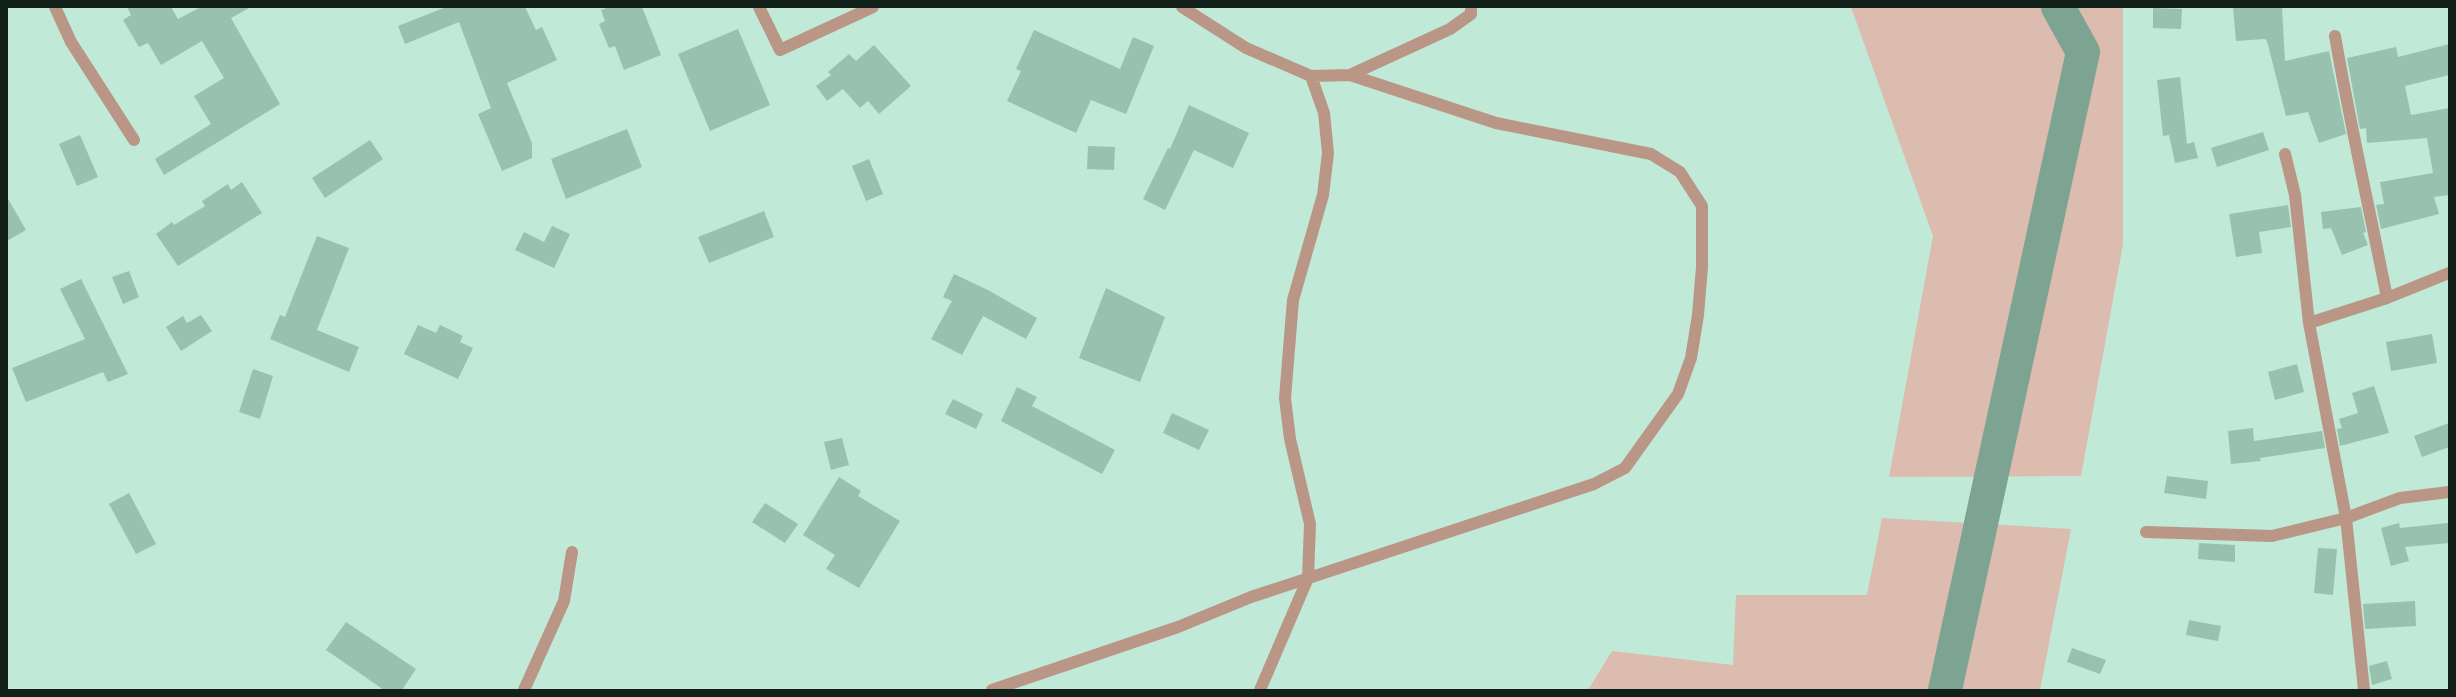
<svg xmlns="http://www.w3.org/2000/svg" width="2456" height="697" viewBox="0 0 2456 697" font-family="'Public Sans',sans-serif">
	<rect width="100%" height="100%" fill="#c0e9d7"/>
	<!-- green -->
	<path fill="#dcbcae" d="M1851 7H2123V244L2081 476 1889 477 1933 236Z
		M1882 518 2071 529 2040 690H1588L1612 651 1733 665 1736 595H1867Z"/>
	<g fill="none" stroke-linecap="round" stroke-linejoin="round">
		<!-- river -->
		<path stroke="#7da392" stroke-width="34" d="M1945 690 2083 52 2058 7"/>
	</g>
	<!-- building -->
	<path fill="#99c1af" d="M127 7H171L178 19 201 7H251L231 18 280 104 164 175 155 159 211 124 194 96 224 78 202 41 161 65 148 43 139 47 123 20 131 15Z
		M446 7H525L536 30 542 27 557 60 507 83 532 143V158L502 171 478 114 491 108 459 22 405 44 398 26Z
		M610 7H642L661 55 624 70 615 46 609 48 599 24 605 21 601 10Z
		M2233 7H2282L2285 61 2329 51 2346 134 2319 143 2308 112 2286 116 2267 41 2265 39 2236 41Z
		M2153 8 2182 9 2181 29 2153 28Z
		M738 29 770 105 710 131 678 54Z
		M1034 30 1120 69 1133 37 1154 46 1126 114 1091 100 1076 133 1007 101 1021 71 1016 69Z
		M2449 44V75L2405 86 2411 115 2449 108V195L2434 197 2439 214 2381 229 2376 205 2384 204 2380 182 2433 173 2427 138 2367 143 2366 128 2360 129 2347 58 2396 47 2398 57Z
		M874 45 911 86 879 114 868 101 860 108 843 89 827 101 816 86 831 75 828 72 849 54 856 61Z
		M2180 77 2187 144 2194 142 2198 158 2175 163 2169 135 2163 136 2157 80Z
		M1189 105 1249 133 1233 168 1194 150 1165 210 1143 199 1168 148 1170 149Z
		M627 129 642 167 566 199 551 159Z
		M2263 132 2269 150 2217 167 2211 148Z
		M80 135 98 177 77 186 59 144Z
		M370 140 383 159 325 198 312 178Z
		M1088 146 1115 147 1114 170 1087 169Z
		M869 159 883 194 866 201 852 166Z
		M242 182 262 213 178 266 156 234 172 222 174 225 205 206 202 201 228 184 231 190Z
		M7 197 26 230 7 241Z
		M2288 205 2291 227 2259 232 2262 253 2236 257 2229 214Z
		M2361 207 2366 232 2363 233 2368 245 2342 255 2331 228 2323 229 2321 212Z
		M764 211 774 237 709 263 698 237Z
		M552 226 570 234 554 268 515 250 524 232 544 242Z
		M317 236 349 248 317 330 359 347 349 372 270 339 280 315 285 317Z
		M129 271 139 297 123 304 112 277Z
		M954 274 988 290 1037 318 1026 339 983 316 962 355 931 339 952 301 943 297Z
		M81 279 128 374 108 382 103 372 26 402 12 368 85 339 60 289Z
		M1106 288 1165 317 1140 382 1079 358Z
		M201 315 212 331 181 351 166 327 183 316 187 323Z
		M418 325 436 333 440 325 463 336 460 342 473 348 458 379 404 354Z
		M2432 334 2437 363 2391 371 2386 342Z
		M2297 364 2304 392 2275 400 2268 372Z
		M253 369 273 376 260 419 239 412Z
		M2374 386 2389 433 2340 446 2337 429 2342 428 2339 419 2358 413 2352 393Z
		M1017 387 1037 397 1032 406 1115 450 1102 474 1001 421Z
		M953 399 983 414 976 429 945 414Z
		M1172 413 1209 430 1199 450 1163 433Z
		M2449 423V447L2422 457 2414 436Z
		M2253 428 2254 441 2322 431 2325 448 2260 458 2261 461 2231 464 2228 431Z
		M842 438 849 465 831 470 824 442Z
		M2167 476 2208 481 2206 499 2164 493Z
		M839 477 861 491 858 496 900 521 859 588 826 569 835 555 803 535Z
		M129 493 156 544 136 554 109 504Z
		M765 503 798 524 785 543 752 522Z
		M2399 523 2400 528 2448 523 2449 543 2405 547 2409 561 2391 566 2381 528Z
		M2199 543 2235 545V562L2198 559Z
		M2318 548 2337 549 2333 595 2314 593Z
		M2415 601 2416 626 2365 629 2363 604Z
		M2189 620 2221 626 2218 641 2186 635Z
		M346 622 416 669 402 690H384L326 650Z
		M2072 648 2106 660 2100 674 2067 662Z
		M2387 661 2392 679 2372 685 2369 666Z"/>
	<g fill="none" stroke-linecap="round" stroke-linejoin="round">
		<!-- minor -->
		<path stroke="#ba9686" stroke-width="12" d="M55 7 71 42 134 140
			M759 7 780 50 873 7
			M1182 7 1246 48 1311 76 1324 113 1328 153 1323 195 1293 300 1285 398 1290 439 1310 524 1308 578 1260 690
			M2335 36C2350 124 2370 211 2387 298
			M1350 75 1450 29 1471 14V7
			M2285 154 2295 195 2309 323 2346 518 2364 690
			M2309 323 2387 298 2449 273
			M2146 532 2272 536 2346 518 2400 498 2449 492
			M524 690 564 601 572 552
			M992 690 1178 627 1251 597 1594 484 1625 468 1678 394 1691 358 1698 315 1702 267V206L1680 172 1651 154 1496 123 1350 75 1311 76"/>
	</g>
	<!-- border -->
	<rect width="2456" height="697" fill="none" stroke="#11211a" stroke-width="16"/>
</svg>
